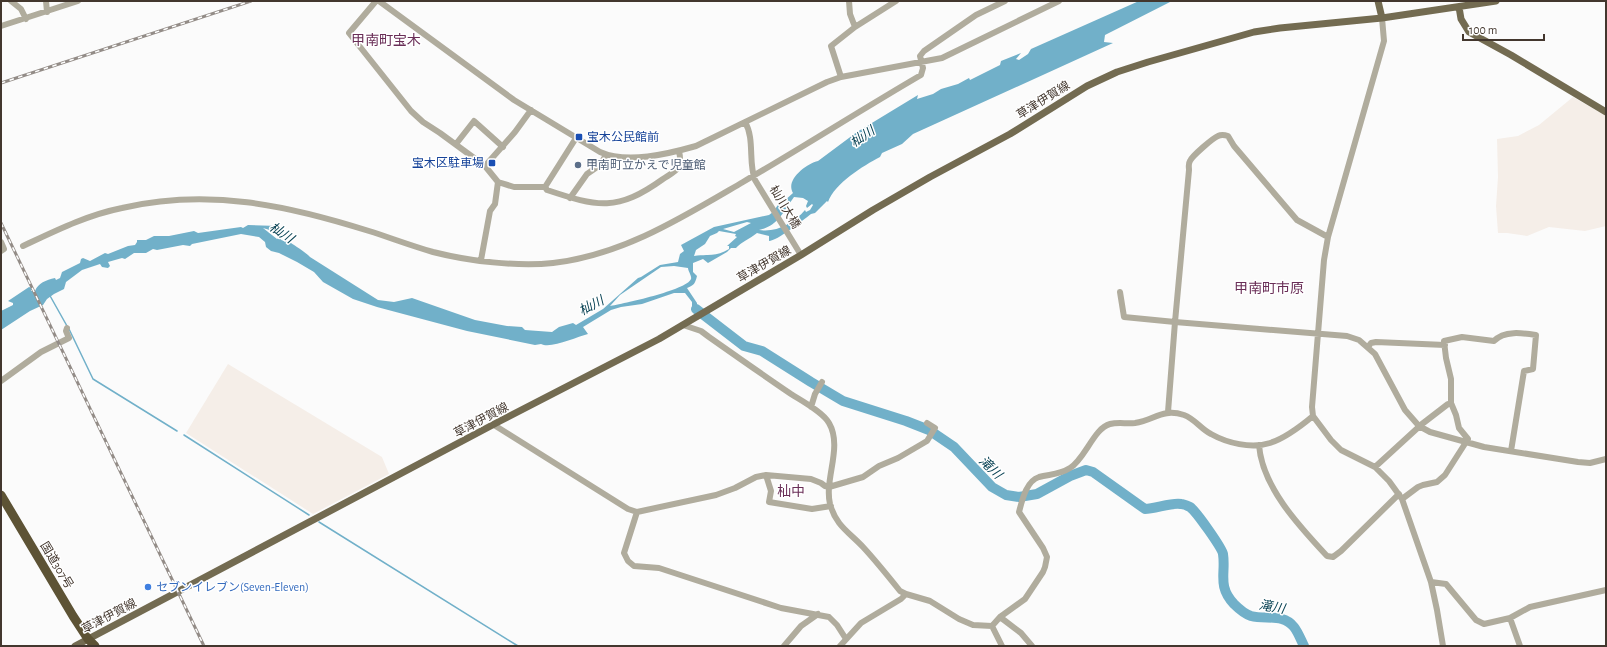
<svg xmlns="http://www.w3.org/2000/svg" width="1607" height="647" viewBox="0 0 1607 647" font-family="'Alegreya Sans','Noto Sans JP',sans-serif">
	<rect width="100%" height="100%" fill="#fbfbfb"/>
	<!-- built -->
	<path fill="#f5eee8" d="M1573 97 1606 116V226L1585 231 1549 227 1527 236 1507 233H1498L1496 206 1498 177 1497 139 1518 136 1539 125Z
		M228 364 382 457 389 474 313 514 186 433Z"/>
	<!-- water -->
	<path fill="#71b0c9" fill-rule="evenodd" d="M1139 1H1172L1105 35 1104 42 1113 43 913 134 902 144 882 153 880 157C863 166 835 183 828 202L827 201 815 213 811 214C803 220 777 241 769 241V236L757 233C750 239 741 242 736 248H731L727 252 708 263 703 259 693 263V272L697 276C695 284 694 285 687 288L697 303V308L709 317H704L692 308V302L685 293H674L642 304 621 307 611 310 583 327 588 334C576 337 551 349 541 344L535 345 467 331 377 307 353 299 323 282 314 272 297 262 279 253 271 251 266 247 265 242 259 237 241 234 192 244 190 246 183 245 157 250 153 249 146 253H134L125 259 122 258 108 262 110 266 108 268 102 267 100 264 82 270 66 282 64 289 54 294 47 299 43 305 30 311 1 330V311L13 305V303L8 301 29 287 32 288 31 291H35C38 283 46 280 55 278L56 280 60 278 62 272 80 263 81 259 83 258 90 261 105 253 108 254 128 246 135 245 137 242V240H146L154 236H169L194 231 198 233 241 227 243 228 248 225 278 226 281 232H284L283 234 263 228 277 239 279 238C283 242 286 241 291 243 294 245 308 254 310 257L378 300 394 302 412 298 475 320 507 326 522 327 525 330 552 332 559 327 573 323 576 325 603 309 638 278 641 277 660 265 678 262 680 254 684 251 681 245 714 227 769 215 773 212 780 202H783L793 193C785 180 806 164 818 161L857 132 913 98 918 95 917 99 933 94 941 89 958 84 969 78 970 80 1000 65 1001 61 1021 53 1016 59 1019 60 1028 54 1031 49ZM794 197 803 198 808 201 806 206 807 208 812 204 813 205 810 210 806 212 805 210C794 223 776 233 759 230 778 226 783 212 794 197ZM747 222 751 223 734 232 723 229ZM719 231 736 234 735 236 737 237 727 246H729V249C716 257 708 254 694 256L696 250 705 244 710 236 717 233ZM674 266 688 268C688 271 692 276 691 279 687 290 622 304 610 306L620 295 661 267Z"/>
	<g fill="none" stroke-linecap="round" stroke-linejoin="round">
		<!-- stream -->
		<path stroke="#71b0c9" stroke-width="1.5" d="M49 294 67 326
			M69 329 93 379 177 431
			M184 435 309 515
			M319 522 518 646"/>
		<!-- river -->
		<path stroke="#71b0c9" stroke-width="10" d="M696 309 744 346 762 351 811 382 843 401 906 421 929 430 954 447 992 487 1006 495 1019 497 1037 494 1070 476 1086 470 1093 472 1145 509C1155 509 1172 502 1181 504 1184 504 1188 506 1190 507 1196 511 1222 548 1223 554 1226 573 1217 586 1234 604 1238 608 1245 614 1251 616 1266 620 1283 613 1294 627 1298 632 1301 640 1304 646"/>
		<!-- minor -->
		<path stroke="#b0ac9d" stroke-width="6" d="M11 1 21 9 26 19
			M46 1 47 12
			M376 1 349 33 411 111 423 122 440 133 485 166 498 182 514 187H545L547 190C598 207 617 212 663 179 677 170 683 169 679 151
			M379 1 514 100 600 152C627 164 668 154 696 146L827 82 841 77 942 58 1059 1
			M849 1 850 14 855 27
			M1382 18 1384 41 1328 237 1324 260 1312 407 1313 416 1331 440 1341 450 1375 467 1389 481 1402 499 1431 582 1437 610 1443 646
			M1 26 78 1
			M841 77 831 46 855 27 896 1
			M745 122C755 139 748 162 755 180L801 255
			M456 144 474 121 503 147
			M485 166 515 132 531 110
			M545 187 576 138
			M570 198 587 174 600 165 606 155
			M1328 237 1297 220 1234 146 1228 136C1225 135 1222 134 1218 136 1213 138 1192 156 1190 161 1188 164 1189 167 1189 170L1175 322 1347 336 1359 340 1375 354 1405 410 1419 426 1430 432 1484 447 1578 462 1590 463 1606 459
			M1 242 4 249 1 251
			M23 246C55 231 87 215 122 208 208 188 287 205 369 231 391 238 412 246 433 252 468 261 518 267 553 263 623 255 683 217 743 182 803 147 861 110 921 75L923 68 920 56 924 51 976 15 1005 1
			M481 260 490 211 495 204 498 182
			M1120 292 1124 317 1175 322 1168 412
			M683 325 701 331 709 337C736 356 763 375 791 394 802 401 823 412 829 423 843 447 824 479 830 504 836 526 849 532 863 547 876 561 888 576 900 591L906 594 930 601 959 619 973 625 992 626 1000 617 1025 599 1043 572 1045 567 1047 557 1043 548 1019 512C1022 501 1026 481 1039 477 1050 474 1059 475 1070 468 1085 459 1094 428 1110 424 1118 422 1127 424 1135 423 1155 420 1162 408 1184 415 1195 419 1201 429 1211 434 1227 443 1251 449 1270 443 1286 438 1301 426 1313 416
			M1368 347 1371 343 1376 342 1445 345
			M1 381 41 352 69 338 66 331 67 328
			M811 407 815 394 822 382
			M494 425 628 509 637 512 716 495 735 488 756 477 766 475 811 479 821 483 825 486 829 487 863 477 879 466 898 458 927 441 935 428 927 423
			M1259 445C1262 487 1300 527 1327 556L1333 557 1341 551 1399 494
			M1375 467 1422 424 1448 404 1451 403
			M766 475 771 491 769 502 812 509 831 506
			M1402 499 1418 487 1423 485 1437 482 1445 475 1468 439 1459 428 1456 415 1451 403V379L1446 358 1444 341 1462 337 1494 341C1504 330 1523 333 1536 335L1533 369 1524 371 1511 451
			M637 512 624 553 628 561 634 566 659 568 781 608 829 617 837 625 846 639
			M1431 582 1446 584 1476 620 1484 624 1510 618 1530 607 1606 590
			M1000 617 1021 633 1032 646
			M1510 618 1520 646
			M992 626 1002 646
			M784 646 801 626 818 614
			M840 646 861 623 901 599 906 594"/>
		<!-- major -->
		<path stroke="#736b51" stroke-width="7" d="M1378 1 1382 18
			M1459 7 1461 19 1469 32 1511 55 1606 112
			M75 646 500 421 659 339 801 255 873 210 930 177 1010 134 1087 86 1117 72 1148 62 1254 32 1280 28 1382 18 1496 1"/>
		<!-- highway -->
		<path stroke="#5d5335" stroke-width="9" d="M1 495 73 616 88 639 95 646"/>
		<!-- rail casing -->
		<g stroke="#938c87" stroke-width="3">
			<path id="rail" d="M1 83 251 1
				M1 223 204 646"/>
		</g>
		<!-- rail -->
		<use href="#rail" stroke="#fff" stroke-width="1.5" stroke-dasharray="4.5" stroke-linecap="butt"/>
	</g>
	<!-- markers -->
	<g fill="#1a4fb4" stroke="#fff" stroke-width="1.5">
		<rect x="575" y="133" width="8" height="8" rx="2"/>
		<rect x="488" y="159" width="8" height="8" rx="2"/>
	</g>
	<circle fill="#5c6f8a" stroke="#fff" stroke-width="1.5" cx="578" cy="165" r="4"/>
	<circle fill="#3f7fe0" stroke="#fff" stroke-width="1.5" cx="148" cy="587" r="4"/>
	<g text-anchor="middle" stroke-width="3" stroke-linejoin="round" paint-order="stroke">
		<!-- street labels -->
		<g font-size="12" fill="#43372e" stroke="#fff">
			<text transform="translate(1043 100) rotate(-32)" y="4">草津伊賀線</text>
			<text transform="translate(785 207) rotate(59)" y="4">杣川大橋</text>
			<text transform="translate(764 264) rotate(-30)" y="4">草津伊賀線</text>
			<text transform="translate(481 420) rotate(-28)" y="4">草津伊賀線</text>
			<text transform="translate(57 565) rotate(59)" y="4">国道307号</text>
			<text transform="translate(109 616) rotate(-28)" y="4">草津伊賀線</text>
		</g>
		<!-- transit labels -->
		<g font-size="12" fill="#164399" stroke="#fff" text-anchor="start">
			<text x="587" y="141">宝木公民館前</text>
			<text x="484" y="167" text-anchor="end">宝木区駐車場</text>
		</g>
		<!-- service labels -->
		<g font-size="12" fill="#4e5e75" stroke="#fff" text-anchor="start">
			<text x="586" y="169">甲南町立かえで児童館</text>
		</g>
		<!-- shop labels -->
		<g font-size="12" fill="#366cbe" stroke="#fff" text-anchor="start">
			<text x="156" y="591">セブンイレブン(Seven-Eleven)</text>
		</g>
		<!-- water labels -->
		<g font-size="13" font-style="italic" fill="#033e50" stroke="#fff">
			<text transform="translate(862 136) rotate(-34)" y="5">杣川</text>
			<text transform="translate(282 232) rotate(34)" y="5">杣川</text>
			<text transform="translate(591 305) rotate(-28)" y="5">杣川</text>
			<text transform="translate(991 467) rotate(44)" y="5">滝川</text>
			<text transform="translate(1272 606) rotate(10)" y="5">滝川</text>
		</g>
		<!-- quarter labels -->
		<g font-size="14" fill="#692e57" stroke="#fff">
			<text x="386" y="45">甲南町宝木</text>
			<text x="1269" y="293">甲南町市原</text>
			<text x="791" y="496">杣中</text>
		</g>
	</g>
	<!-- border -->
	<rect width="1607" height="647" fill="none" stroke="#43372e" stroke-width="4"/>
	<!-- scale -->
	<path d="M1463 34v6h81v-6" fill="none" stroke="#43372e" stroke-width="2"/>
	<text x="1469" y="34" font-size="12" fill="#43372e" stroke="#ffffff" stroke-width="3" paint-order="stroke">100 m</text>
</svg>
